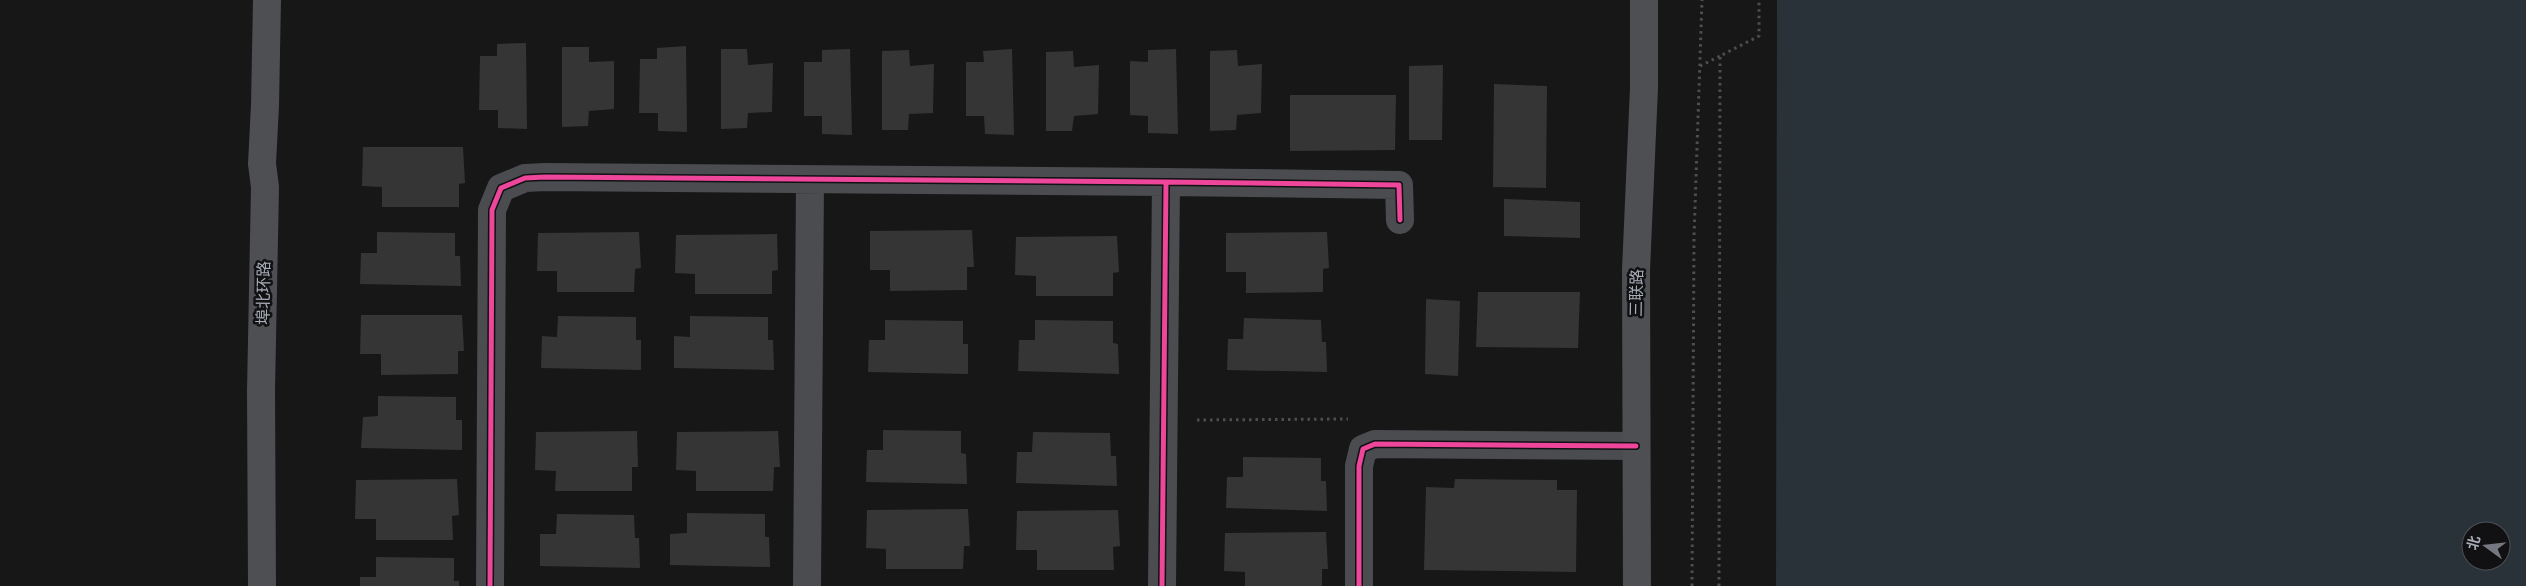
<svg xmlns="http://www.w3.org/2000/svg" width="2526" height="586" viewBox="0 0 2526 586" font-family="'Varela Round','Noto Sans SC',sans-serif">
	<rect width="100%" height="100%" fill="#171717"/>
	<!-- water -->
	<path fill="#2a3239" fill-rule="evenodd" d="M1777 0H2526V586H1776ZM2471 531H2501V561H2471Z"/>
	<!-- building -->
	<path fill="#353536" d="M526 43 527 129 498 128V110H479L480 56H497V44Z
		M686 46 687 132 658 131V113H639L640 59H657V48Z
		M562 47H589V62L614 61V109L589 111 588 126 562 127Z
		M721 49H747L748 65 773 63 772 112 748 113 747 128 721 129Z
		M850 49 852 135 822 134V116H804V62H822V50Z
		M1012 49 1014 135 985 134 984 116H966V62H984L983 51Z
		M1176 49 1178 134 1148 133V116L1130 115V61L1148 62V50Z
		M909 50 910 66 934 64 933 113 909 114 908 130H882V51Z
		M1237 50 1238 66 1262 64 1261 113 1237 115 1236 130 1210 131V51Z
		M1073 51 1074 67 1099 65 1098 114 1074 116 1072 131H1046V52Z
		M1443 65 1442 140H1409V66Z
		M1494 84 1547 86 1546 188 1493 187Z
		M1290 95H1396L1395 150 1290 151Z
		M363 147H463L465 183 459 184V207H382V187L362 186Z
		M1504 199 1580 202V238L1504 236Z
		M972 230 974 267H967V290L890 291V270H870V231Z
		M377 232 455 233V256H460L461 286 360 284 361 253H377Z
		M639 232 641 268 635 269 634 292H557V271H537L538 233Z
		M1327 232 1329 268 1323 269V292L1246 293V272H1226V233Z
		M777 234 778 270 772 271V294H695V274L675 273 676 235Z
		M1117 236 1119 272 1113 273V296H1036V276L1015 275 1016 237Z
		M1478 292H1580L1578 348 1476 347Z
		M1426 299 1460 301 1458 376 1425 374Z
		M361 315H462L464 351H458V374L381 375V354H360Z
		M558 316 636 317V340H641V370L541 368 542 336 557 337Z
		M690 316 768 317V340H773L774 370 674 368V336L690 337Z
		M1244 318 1321 320 1322 342H1326L1327 372 1227 370 1228 339H1243Z
		M885 320 963 321V344H968V374L868 372 869 340H885Z
		M1035 320 1113 321V343L1118 344 1119 374 1018 371 1019 340H1035Z
		M378 396 456 397V420H462V450L361 448 363 417 378 416Z
		M883 430 961 431V453L966 454 967 484 866 482 867 450H883Z
		M637 431 638 467H632V491H555L556 471 535 470 536 432Z
		M778 431 780 467H774L773 491H696V471L676 470 677 432Z
		M1033 432 1110 433 1111 456H1116L1117 486 1016 483 1017 452H1032Z
		M1243 457 1321 458V481H1326L1327 511 1226 508 1227 477H1243Z
		M457 479 459 515 452 516 453 540H376V519H355L356 480Z
		M1455 479 1557 480V490H1577L1576 572 1424 570 1426 487 1454 488Z
		M968 509 970 546H964L963 569H886V549L866 548 867 510Z
		M1118 510 1120 546 1113 547 1114 570H1037V550H1016L1017 511Z
		M687 513 765 514V537H769L770 567 670 565V534L687 533Z
		M557 514 634 515 635 538H639L640 568 540 566V534H556Z
		M1326 532 1328 569H1322V586H1245V572L1224 571 1225 533Z
		M376 557 454 558V581H459V586H360V577H376Z"/>
	<g fill="none" stroke-linecap="round" stroke-linejoin="round">
		<!-- path -->
		<path stroke="#4d4e52" stroke-width="3" stroke-dasharray="2.5 4" stroke-linecap="butt" d="M1700 66 1720 56
			M1197 420 1348 419
			M1692 586 1694 237 1702 0
			M1719 586 1720 56 1759 36V0"/>
		<!-- minor -->
		<path stroke="#4b4c50" stroke-width="28" d="M490 586 492 210 501 188 525 178 545 177 1166 182
			M807 586 810 180
			M1162 586 1166 182 1399 185 1400 220
			M1359 586V466L1363 449 1375 444 1636 446"/>
		<!-- major -->
		<path stroke="#4d4f52" stroke-width="28" d="M262 586 261 391 265 187 262 164 265 105 267 0
			M1637 586 1636 270 1644 88V0"/>
		<!-- cycleway casing -->
		<g stroke="#111113" stroke-width="8">
			<path id="cycleway" d="M490 586 492 210 501 188 525 178 545 177 1166 182
				M1162 586 1166 182 1399 185 1400 220
				M1359 586V466L1363 449 1375 444 1636 446"/>
		</g>
		<!-- cycleway -->
		<use href="#cycleway" stroke="#ed469a" stroke-width="5"/>
	</g>
	<g text-anchor="middle" stroke-width="5" stroke-linejoin="round" paint-order="stroke">
		<!-- street labels -->
		<g font-size="16" fill="#a8adb8" stroke="#111113">
			<text transform="translate(263 293) rotate(-89)" y="6">埠北环路</text>
			<text transform="translate(1636 293) rotate(-89)" y="6">三联路</text>
		</g>
	</g>
	<!-- north arrow -->
	<g transform="translate(2486 546) rotate(285)"><circle r="24" fill="#111113" stroke="#4d4f55"/>
	<path d="M0-4L9 19L0 12L-9 19Z" fill="#757880"/>
	<text y="-8" font-size="14" font-weight="bold" text-anchor="middle" fill="#a8adb8">北</text>
	</g>
</svg>
